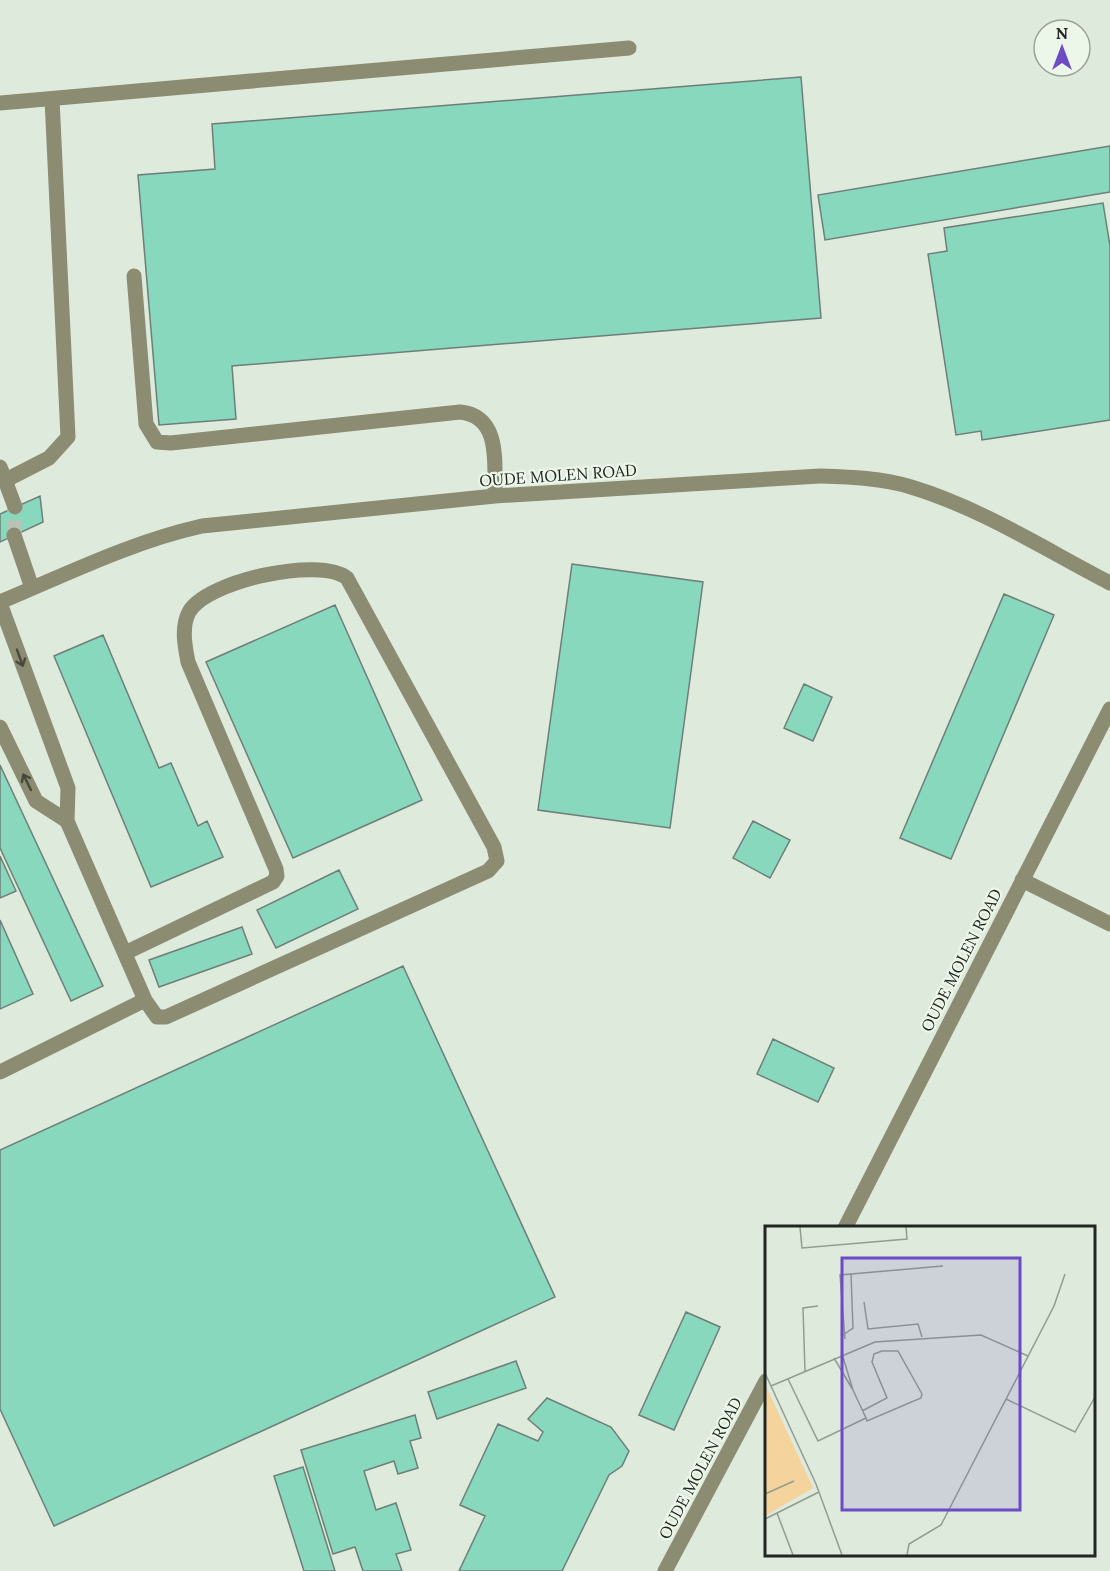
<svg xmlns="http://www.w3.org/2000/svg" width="1110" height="1571" viewBox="0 0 1110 1571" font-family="Lora,serif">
	<rect width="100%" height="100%" fill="#deeadc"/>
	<!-- building -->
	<path fill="#88d8bd" stroke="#6e7f78" stroke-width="1.5" d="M801 77 821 318 232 366 236 419 159 425 138 175 215 169 212 124Z
		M1110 146V192L825 240 818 195Z
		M1103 203 1110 246V420L982 440 981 431 956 435 928 254 947 251 944 228Z
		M40 496 43 522 0 542V514Z
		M572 564 703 582 670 828 538 810Z
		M1004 594 1054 615 951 859 900 838Z
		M335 605 422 800 293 858 206 662Z
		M103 635 159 768 171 763 198 826 207 821 223 857 151 887 54 656Z
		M804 684 832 697 813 741 784 728Z
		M0 765 103 986 71 1001 0 848Z
		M753 821 790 840 770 878 733 858Z
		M0 856 16 891 0 898Z
		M339 870 358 909 276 948 257 910Z
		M0 920 33 994 0 1009Z
		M242 927 252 954 159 987 149 960Z
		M403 966 555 1297 54 1526 0 1409V1150Z
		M773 1039 834 1068 818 1102 757 1074Z
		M686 1312 720 1327 674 1430 639 1415Z
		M516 1361 526 1388 437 1419 428 1392Z
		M547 1398 611 1427 629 1451 622 1466 609 1475 562 1571H459L485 1516 460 1505 498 1424 538 1441 543 1432 528 1419Z
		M415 1415 421 1438 410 1441 418 1468 398 1474 394 1461 364 1471 376 1510 396 1503 411 1550 396 1554 402 1571H363L355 1547 333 1554 301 1450Z
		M303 1467 335 1571H304L274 1476Z"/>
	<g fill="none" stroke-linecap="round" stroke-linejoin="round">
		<!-- minor-tunnel -->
		<path stroke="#b8c3b6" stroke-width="15" stroke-dasharray="15 8" stroke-linecap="butt" d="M14 535 15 507"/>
		<!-- minor -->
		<path stroke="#8b8c71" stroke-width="15" d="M0 103 629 48
			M134 276 146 424 157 442 171 443 460 412C502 416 494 465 495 496
			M0 467 15 507
			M6 480 49 458 68 437 52 99
			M14 535 32 588
			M0 602C67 574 131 542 202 526L495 496 820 476C850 477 882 478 911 487 981 508 1046 550 1110 583
			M0 603 68 788 67 821 145 1000 157 1017H166L488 871 497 861 494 847 347 578C320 556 206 581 189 612 181 627 185 647 188 662L276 869 277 876 273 882 125 953
			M0 727 36 801 67 821
			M1022 880 1110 924
			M0 1072 145 1000
			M845 1228 1110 709
			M665 1571 766 1381"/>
	</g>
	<!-- one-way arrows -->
	<defs><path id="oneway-shaft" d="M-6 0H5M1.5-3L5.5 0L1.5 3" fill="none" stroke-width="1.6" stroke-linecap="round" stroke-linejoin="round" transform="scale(1.5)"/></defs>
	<g stroke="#464a3c">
		<use href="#oneway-shaft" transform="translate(20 658) rotate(70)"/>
		<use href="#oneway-shaft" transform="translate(27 782) rotate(-116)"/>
	</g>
	<g text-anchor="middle" stroke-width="4.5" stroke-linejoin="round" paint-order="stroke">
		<!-- street labels -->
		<g font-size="16" fill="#212620" stroke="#ecf7e9">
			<text transform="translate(558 475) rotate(-4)" y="6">OUDE MOLEN ROAD</text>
			<text transform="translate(961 960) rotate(-63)" y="6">OUDE MOLEN ROAD</text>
			<text transform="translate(700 1468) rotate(-62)" y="6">OUDE MOLEN ROAD</text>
		</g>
	</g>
	<!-- overview -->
	<g transform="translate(765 1226)">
		<rect width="330" height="330" fill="#deeadc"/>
		<path d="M0 158 48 262 0 290Z" fill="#f5d39c"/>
		<path fill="none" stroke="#929c91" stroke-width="1.5" d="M35 1 37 22 142 13 141 1M99 76 103 103 153 98 157 111M78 109 88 102 86 48M80 113 75 49 178 40M77 128 88 164 101 192 102 195 156 172 157 168 133 125H117L109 128 107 136 122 172 97 185M69 132 88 164M40 145 38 82 53 80M0 147 51 258 77 329M23 153 53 215 101 192M6 160 110 116 216 109 263 130M241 173 310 206 330 171M0 268 29 255M12 287 28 329M0 293 54 266M142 329 144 318 176 299 289 80 300 48"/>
		<path fill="#6d4bc4" fill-opacity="0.15" stroke="#6d4bc4" stroke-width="3" d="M77 32H255V284H77Z"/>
		<rect width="330" height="330" fill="none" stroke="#212620" stroke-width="3"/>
	</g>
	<!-- north arrow -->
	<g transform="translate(1062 48)"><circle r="28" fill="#ecf7e9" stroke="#9ba399" stroke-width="1.5"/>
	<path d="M0-4.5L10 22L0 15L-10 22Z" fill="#6d4bc4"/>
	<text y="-9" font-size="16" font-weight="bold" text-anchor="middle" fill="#212620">N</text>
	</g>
</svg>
